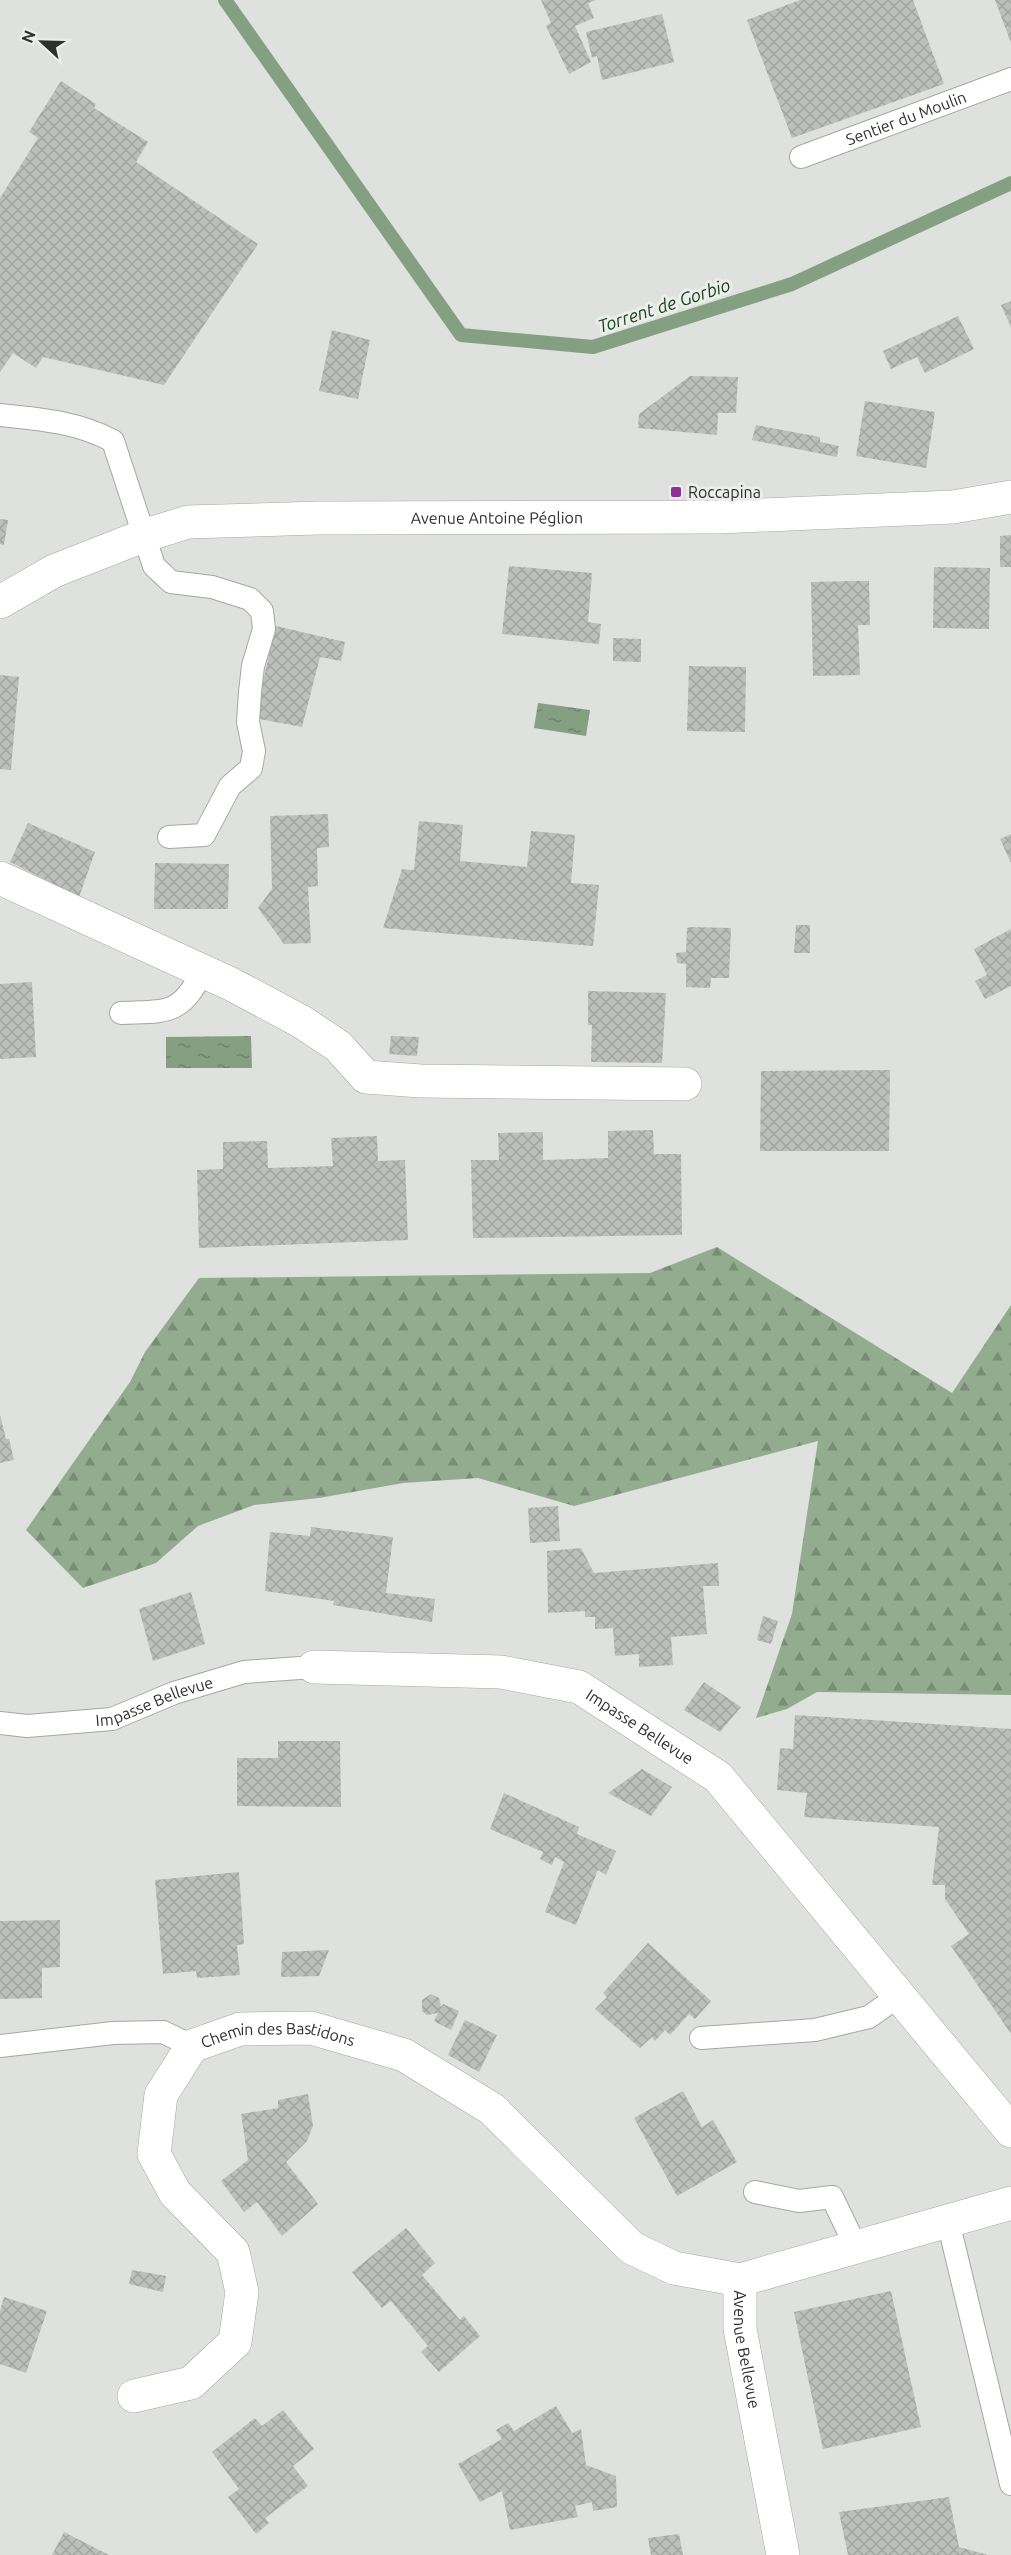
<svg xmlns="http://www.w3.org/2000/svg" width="1011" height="2555" viewBox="0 0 1011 2555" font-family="Ubuntu,sans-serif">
	<defs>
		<pattern id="forest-firs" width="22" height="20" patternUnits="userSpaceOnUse" patternTransform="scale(1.5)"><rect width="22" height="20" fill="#93ac90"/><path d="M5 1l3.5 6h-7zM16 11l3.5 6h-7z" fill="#788c76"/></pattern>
		<pattern id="water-ripples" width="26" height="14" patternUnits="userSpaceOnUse" patternTransform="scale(1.5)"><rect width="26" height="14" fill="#859f83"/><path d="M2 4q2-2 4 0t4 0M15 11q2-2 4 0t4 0" fill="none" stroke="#6d826c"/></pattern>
		<pattern id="building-cross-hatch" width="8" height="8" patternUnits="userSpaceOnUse" patternTransform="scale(1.5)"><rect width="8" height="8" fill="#bdbfbc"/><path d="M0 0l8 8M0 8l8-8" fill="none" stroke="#a3a4a2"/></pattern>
	</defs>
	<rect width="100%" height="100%" fill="#dee1dd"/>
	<!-- forest -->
	<path fill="url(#forest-firs)" d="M717 1247 952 1393 1011 1305V1695L817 1692 787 1709 756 1718 792 1614 818 1441 574 1506 478 1478 403 1483 319 1498 254 1505 198 1526 156 1563 83 1588 26 1530 130 1382 145 1352 199 1278 650 1273Z"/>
	<!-- water -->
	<path fill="url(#water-ripples)" d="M538 703 590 710 586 736 534 728Z
		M251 1036 252 1068H166V1037Z"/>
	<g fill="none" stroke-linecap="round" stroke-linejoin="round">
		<!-- stream -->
		<path stroke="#859f83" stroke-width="14" d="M225 0 461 335 593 347 792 284 1011 183"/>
	</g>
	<!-- building -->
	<path fill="url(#building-cross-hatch)" d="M541 0H596L588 3 594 18 575 26 591 62 569 74 546 26 551 23Z
		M800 0H913L944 84 792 138 747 20Z
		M995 0H1011V43Z
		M662 14 674 62 602 80 597 56 592 58 586 32Z
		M61 81 96 104 94 108 148 142 136 162 258 244 164 385 43 357 36 368 13 353 0 372V198L38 138 29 132Z
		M1011 301V327L1001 305Z
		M958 316 974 349 925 373 917 357 891 369 883 351Z
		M332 330 370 340 358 399 319 391Z
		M690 376 738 377 736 413H718L717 435 638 428 639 414Z
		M865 401 935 412 926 468 856 456Z
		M756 425 820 437V442L839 446 837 457 752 440Z
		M0 519 8 520 4 545 0 544Z
		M1011 535V567H1000V536Z
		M509 566 592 573 588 622 601 624 599 644 502 634Z
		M934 567 990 568 989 629 933 628Z
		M853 581H869L870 625H858L860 675 813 676 811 582Z
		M276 626 345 642 341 661 320 657 302 727 254 718Z
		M613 638 641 639V662L613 661Z
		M689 666 746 667 745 732 687 731Z
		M0 675 19 677 11 770 0 769Z
		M328 814 329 847 317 848 318 886 308 887 311 943 284 944 258 908 272 889 270 816Z
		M419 821 463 825 460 861 527 867 531 831 575 835 571 883 599 885 593 946 383 928 402 869 414 870Z
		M28 823 95 852 79 897 10 862Z
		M1011 834V863L1000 839Z
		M155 863 229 864 228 909H154Z
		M796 925H810V953H794Z
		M690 927 731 928 729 978H711L710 988 686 987V964L677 963 676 953 686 952 687 928Z
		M1011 929V986L985 999 975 981 987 975 974 949Z
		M32 982 36 1057 0 1059V984Z
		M588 991 666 993 662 1063 591 1062 592 1025H588Z
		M391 1036 419 1037 417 1056 389 1054Z
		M890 1070 889 1151H760L761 1071Z
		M653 1130 654 1154H681L682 1235 473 1238 471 1160H499L498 1133 543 1132V1160L608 1158V1131Z
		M377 1136 378 1161 405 1160 408 1240 199 1248 197 1170 223 1169V1142L267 1141 268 1168 333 1166 331 1138Z
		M0 1415 6 1439H9L14 1460 0 1463Z
		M558 1506 560 1541 530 1543 528 1508Z
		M311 1527 393 1537 386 1593 435 1599 432 1622 333 1605 334 1601 265 1591 270 1532 310 1536Z
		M581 1548 594 1573 718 1563 719 1586H703L707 1634 671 1637 673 1665 639 1667V1654L615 1656 613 1628 595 1629V1617H585V1611L548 1613 547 1551Z
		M191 1592 205 1644 153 1661 139 1609Z
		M763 1616 778 1621 771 1644 757 1640Z
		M704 1682 741 1707 720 1732 684 1710Z
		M795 1715 1011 1729V2034L951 1946 969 1934 945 1899V1885H932L939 1827 804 1817 807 1793 777 1790 780 1748 793 1749Z
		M278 1741H340L341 1807 237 1806V1758H278Z
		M642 1769 672 1787 651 1816 608 1793Z
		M504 1793 579 1827 577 1834 616 1851 606 1875 598 1870 576 1925 545 1912 564 1862 555 1857 552 1865 540 1859 543 1852 490 1829Z
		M239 1872 244 1944 237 1945 240 1975 197 1978 196 1971 163 1974 155 1880Z
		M60 1920V1967L42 1968V1998L0 1999V1921Z
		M648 1943 711 2001 695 2019 689 2014 670 2035 665 2030 655 2041 652 2037 640 2048 595 2009 607 1997 603 1993Z
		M329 1950 319 1976 281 1977 282 1952Z
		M431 1994 439 1998 441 2007 443 2004 459 2011 451 2030 434 2021 438 2013 427 2015 422 2011V2000Z
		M465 2020 497 2035 479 2072 448 2055Z
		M683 2091 702 2127 713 2120 737 2162 677 2196 634 2118Z
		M308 2094 313 2126 307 2141 286 2162 318 2204 282 2236 257 2202 244 2212 221 2181 248 2160 241 2114 278 2108V2100Z
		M406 2228 435 2263 422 2275 460 2320 464 2316 480 2336 439 2372 421 2352 428 2346 391 2301 382 2308 352 2272Z
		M132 2270 166 2276 163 2292 129 2284Z
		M891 2291 921 2427 823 2449 794 2312Z
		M4 2297 47 2311 26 2373 0 2364V2311Z
		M556 2406 572 2433 581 2429 586 2465 616 2476 617 2507 593 2511 592 2502 575 2506 578 2517 510 2530 502 2491 480 2502 458 2464 502 2439 496 2430 508 2423 514 2431Z
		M283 2410 314 2449 293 2466 308 2486 265 2518 269 2523 256 2534 228 2497 239 2489 212 2452 255 2418 262 2426Z
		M949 2497 959 2547 988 2555H848L839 2512Z
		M64 2532 109 2555H52Z
		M679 2534 683 2555H651L648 2538Z"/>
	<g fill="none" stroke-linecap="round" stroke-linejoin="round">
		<!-- lane casing -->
		<g stroke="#a5a7a4" stroke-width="24">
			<g id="lane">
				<path id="s1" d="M801 157 1011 79"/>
				<path d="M0 415C40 419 77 422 113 441L154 566 171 582 212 587 250 599 262 611 264 629 253 666 250 692 248 722 254 751 251 768 230 786 204 835 169 837"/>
				<path d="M121 1013C167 1011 180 1016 203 971"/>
				<path id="s2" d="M0 1723 27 1726 112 1719 174 1693 244 1672 314 1667"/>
				<path d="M701 2038 815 2030 869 2017 897 1997"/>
				<path d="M0 2046 113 2033 163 2032 192 2046"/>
				<path d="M755 2192 799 2201 832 2197 855 2245"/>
				<path d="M948 2221 1011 2484"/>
			</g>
		</g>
		<!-- street casing -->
		<g stroke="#a5a7a4" stroke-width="34">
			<g id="street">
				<path d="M0 878 231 984 302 1022 338 1046 366 1077 421 1081 685 1084"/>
				<path id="s3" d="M314 1667 501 1672 579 1687 718 1777 1011 2131"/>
				<path id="s4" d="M740 2280V2329L783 2555"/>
				<path id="s5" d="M134 2396 191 2383 235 2342 242 2292 233 2252 175 2193 154 2154 161 2095 192 2046 240 2029 311 2028 404 2055 492 2109 632 2248 674 2268 740 2280 1011 2203"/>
			</g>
		</g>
		<!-- secondary casing -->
		<g stroke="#a5a7a4" stroke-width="34">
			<g id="secondary">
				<path id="s6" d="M0 602 54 571 143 536 188 522 318 518 718 517 953 507 1011 497"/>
			</g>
		</g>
		<!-- lane -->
		<use href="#lane" stroke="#fff" stroke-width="22"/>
		<!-- street -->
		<use href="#street" stroke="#fff" stroke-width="33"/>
		<!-- secondary -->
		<use href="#secondary" stroke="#fff" stroke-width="33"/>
	</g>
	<!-- markers -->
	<rect fill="#8e309a" stroke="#ebeeeb" stroke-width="2" x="670" y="486" width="12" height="12" rx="3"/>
	<g text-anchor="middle" stroke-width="6" stroke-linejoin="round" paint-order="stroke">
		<!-- street labels -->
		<g font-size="16" fill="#2f302e" stroke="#ebeeeb">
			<text dy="6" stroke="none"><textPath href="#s1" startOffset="112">Sentier du Moulin</textPath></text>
			<text dy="6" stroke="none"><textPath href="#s6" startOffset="514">Avenue Antoine Péglion</textPath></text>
			<text dy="6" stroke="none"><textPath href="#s2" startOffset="158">Impasse Bellevue</textPath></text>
			<text dy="6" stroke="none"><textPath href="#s3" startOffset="339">Impasse Bellevue</textPath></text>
			<text dy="6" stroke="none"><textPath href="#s5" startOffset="543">Chemin des Bastidons</textPath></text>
			<text dy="6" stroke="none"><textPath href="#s4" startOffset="70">Avenue Bellevue</textPath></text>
		</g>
		<!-- poi labels -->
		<g font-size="16" fill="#2f302e" stroke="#ebeeeb" text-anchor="start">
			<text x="688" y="498">Roccapina</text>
		</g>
		<!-- water labels -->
		<g font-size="18" font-style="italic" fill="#1c431b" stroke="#ebeeeb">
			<text transform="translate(664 306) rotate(-18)" y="6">Torrent de Gorbio</text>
		</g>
	</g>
	<!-- north arrow -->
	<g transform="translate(42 42) rotate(292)" stroke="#ebeeeb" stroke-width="4.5" paint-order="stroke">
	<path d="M0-4.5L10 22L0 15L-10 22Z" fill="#2f302e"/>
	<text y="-9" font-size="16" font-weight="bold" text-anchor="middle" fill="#2f302e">N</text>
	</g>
</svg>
